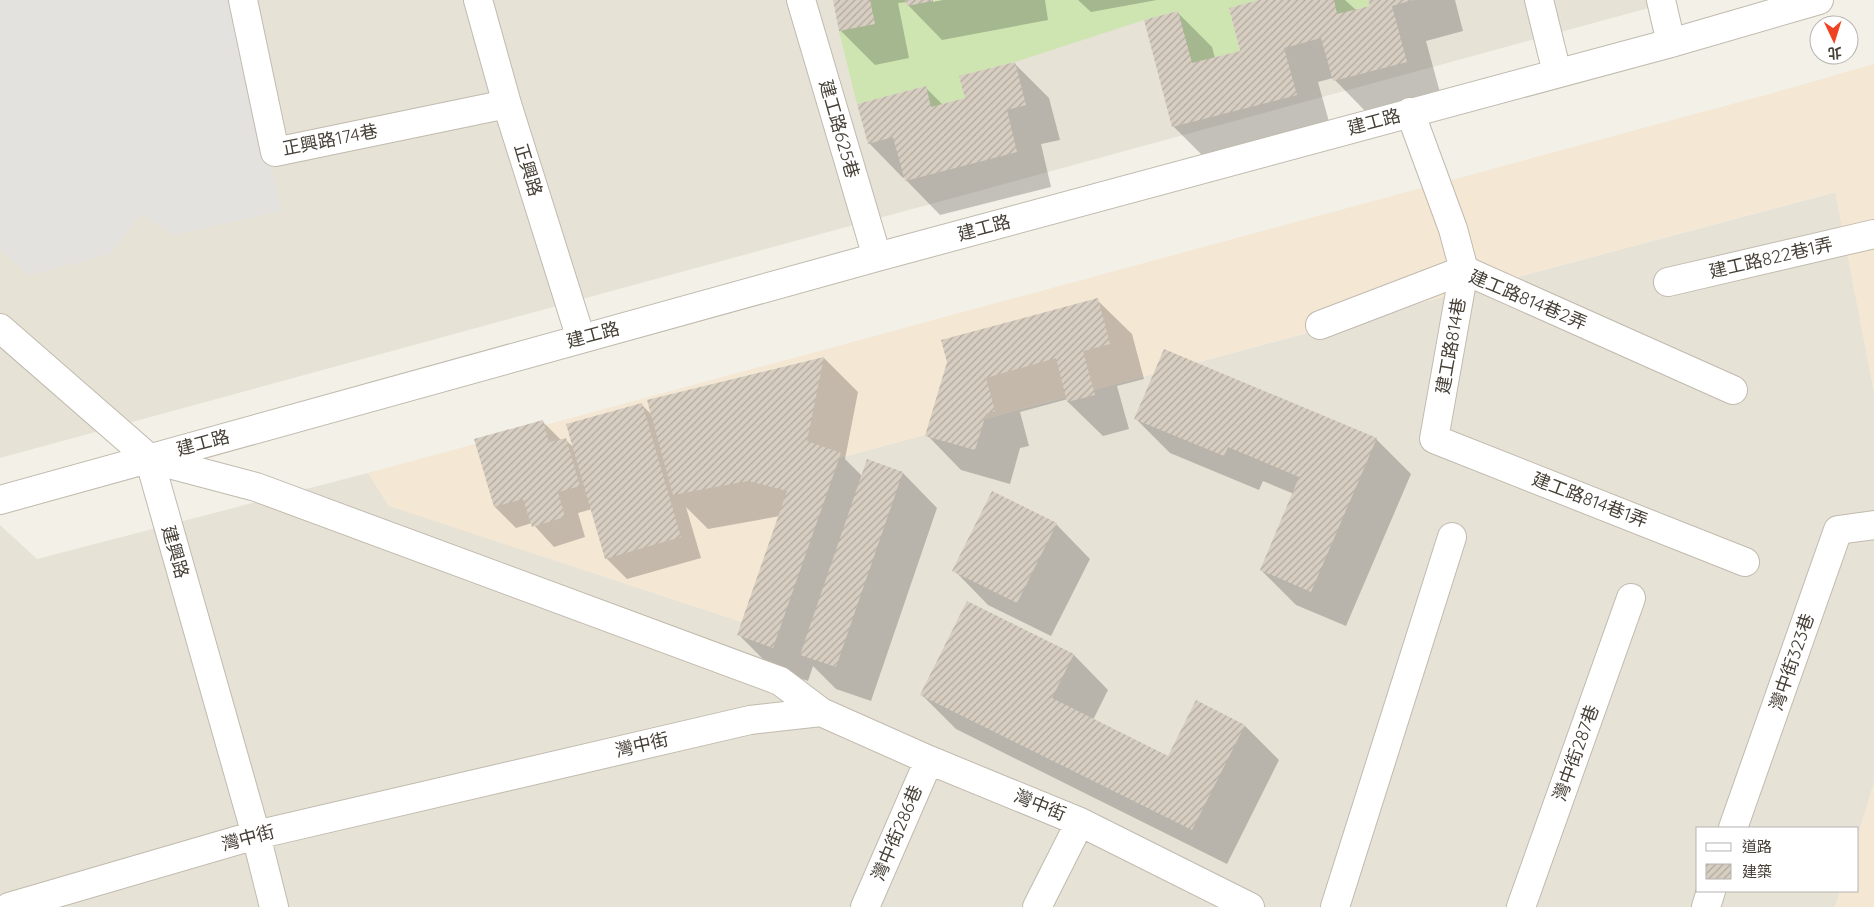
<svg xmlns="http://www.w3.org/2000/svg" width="1874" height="907" viewBox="0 0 1874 907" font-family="Quicksand,'Noto Sans TC',sans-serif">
	<defs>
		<pattern id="building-hatch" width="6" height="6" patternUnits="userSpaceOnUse" patternTransform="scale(1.25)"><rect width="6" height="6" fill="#d7cec1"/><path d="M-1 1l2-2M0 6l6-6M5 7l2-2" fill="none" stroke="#b0a99e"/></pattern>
	</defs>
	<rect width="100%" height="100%" fill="#f3f0e8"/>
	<!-- residential -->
	<path fill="#e7e2d6" d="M0 0H1678L0 458Z
		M1836 192 1874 392V783L1858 835V828H1698V891H1840L1835 907H0V525L37 559 368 473 389 506 816 464Z"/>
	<!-- commercial -->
	<path fill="#f4e7d4" d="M1874 64V392L1835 192 816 464 753 626 389 506 368 473 1787 89Z
		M1874 783V907H1835L1840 891H1858V835Z"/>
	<!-- grass -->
	<path fill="#cee5b2" d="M870 0H905L907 6 937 0H1259L1229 8 1240 51 1192 63 1178 11 1144 20 1015 62 960 76 965 98 931 107 926 86 857 104 839 31 875 24Z
		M1334 0H1368L1370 6 1337 14Z"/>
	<!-- parking -->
	<path fill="#e4e2df" d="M0 0H231L282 211 173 235 141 214 111 254 29 275 0 250Z"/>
	<!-- shadow -->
	<path fill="#0003" d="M834 0H933V2L943 0H1045L1048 20 942 40 908 5 907 2 898 3 909 58 875 65 840 30Z
		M1078 0H1157L1091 12Z
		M1264 0H1345L1356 10 1371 6 1369 0H1455L1463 31 1426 41 1441 96 1369 115 1333 78 1318 82 1331 129 1208 161 1173 126 1178 13 1212 47 1215 58 1242 51Z
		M1014 63 1049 98 1060 140 1041 144 1051 187 940 215 906 180 905 177 903 178 869 143 926 88 943 105 967 99Z
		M1097 300 1132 334 1144 379 1117 386 1129 429 1103 436 1068 402V399L1020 412 1029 446 1020 448 1010 484 961 470 927 435 948 362Z
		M824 358 858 392 845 459 862 476 903 473 937 508 871 701 836 689 813 666 808 681 773 669 738 634 780 516 708 529 686 507 701 558 627 579 606 558 592 509 578 513 585 537 554 547 532 523 516 528 495 507 476 440 542 421 561 440 565 439 574 448 641 404 652 415 648 401Z
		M1136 419 1376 439 1411 474 1346 626 1296 605 1261 570 1294 494 1263 481 1259 490 1170 453Z
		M1056 524 1090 559 1051 636 988 605 954 570Z
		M967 602 1074 655 1108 690 1093 720 1169 757 1245 726 1279 760 1227 864 956 729 921 694Z"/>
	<!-- building -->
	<path fill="url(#building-hatch)" d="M833 0H870L875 24 839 31Z
		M905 0H932V1L907 6Z
		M1259 0H1334L1337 14 1370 6 1368 0H1413L1392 6 1407 62 1333 81 1321 38 1284 48 1297 95 1172 127 1144 20 1178 11 1192 63 1240 51 1229 8Z
		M1015 62 1026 105 1007 110 1017 152 905 181 893 137 868 144 857 104 926 86 931 107 965 98 959 76Z
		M1098 298 1110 344 1083 351 1095 395 1067 402 1056 358 986 378 995 411 986 414 975 450 925 436 947 362 941 340Z
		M1164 349 1377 438 1311 592 1260 570 1299 477 1228 447 1224 456 1134 419Z
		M824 357 807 441 841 453 773 648 737 635 787 491 748 481 673 495 647 400Z
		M642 403 681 537 605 559 566 424Z
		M543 420 549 442 566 438 580 486 558 492 565 517 532 527 523 499 494 507 474 439Z
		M867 459 903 472 836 667 800 655Z
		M992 491 1057 523 1017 603 952 571Z
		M967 601 1074 654 1052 698 1168 756 1196 700 1245 725 1192 830 920 695Z"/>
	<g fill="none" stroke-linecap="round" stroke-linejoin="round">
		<!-- minor casing -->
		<g stroke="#c1baae" stroke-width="30">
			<path id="minor" d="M243 0 275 152 507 104
				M478 0 507 104 581 339
				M801 0 877 257
				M1539 0 1557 73
				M1661 0 1671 43
				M1410 112 1453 229 1464 270 1434 439 1745 562
				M1668 282 1874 234
				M1320 325 1464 270 1733 390
				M0 328 149 458 256 835 274 907
				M150 459 256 487 780 681 821 712
				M0 500 877 257 1671 43 1819 0
				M1733 828 1838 530 1874 525
				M9 907 256 835 750 720 821 712 929 760 1080 822 1250 907
				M865 907 929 760
				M1037 907 1080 822
				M1335 907 1452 537
				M1521 907 1631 598
				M1706 907 1711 891"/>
		</g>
		<!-- minor -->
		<use href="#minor" stroke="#fff" stroke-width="28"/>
	</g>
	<g text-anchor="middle" stroke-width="4" stroke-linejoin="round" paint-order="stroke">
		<!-- street labels -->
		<g font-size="18" fill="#464037" stroke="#fff">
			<text transform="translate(1374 122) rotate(-15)" y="6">建工路</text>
			<text transform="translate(839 129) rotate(74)" y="6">建工路625巷</text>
			<text transform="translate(330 140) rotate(-11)" y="6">正興路174巷</text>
			<text transform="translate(528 170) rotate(73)" y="6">正興路</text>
			<text transform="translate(984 228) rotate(-15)" y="6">建工路</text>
			<text transform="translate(1771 258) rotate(-13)" y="6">建工路822巷1弄</text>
			<text transform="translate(1528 300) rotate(23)" y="6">建工路814巷2弄</text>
			<text transform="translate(593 335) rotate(-15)" y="6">建工路</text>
			<text transform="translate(1451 346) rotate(-80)" y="6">建工路814巷</text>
			<text transform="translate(203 443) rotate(-15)" y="6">建工路</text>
			<text transform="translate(1590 500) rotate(21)" y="6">建工路814巷1弄</text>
			<text transform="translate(175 552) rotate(74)" y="6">建興路</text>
			<text transform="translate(1792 662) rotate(-71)" y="6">灣中街323巷</text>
			<text transform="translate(642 745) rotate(-13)" y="6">灣中街</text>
			<text transform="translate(1576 753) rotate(-70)" y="6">灣中街287巷</text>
			<text transform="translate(1040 805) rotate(22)" y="6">灣中街</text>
			<text transform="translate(897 833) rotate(-67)" y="6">灣中街286巷</text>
			<text transform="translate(248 838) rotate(-15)" y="6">灣中街</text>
		</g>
	</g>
	<!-- legend -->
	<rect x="1696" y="827" width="162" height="65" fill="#ffffff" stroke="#b5b3af"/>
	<rect x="1706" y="843" width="25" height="8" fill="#ffffff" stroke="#b5b3af"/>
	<text x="1742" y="852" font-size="15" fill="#464037">道路</text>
	<rect x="1706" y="864" width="25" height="15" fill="url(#building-hatch)" stroke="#b5b3af"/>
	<text x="1742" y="877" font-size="15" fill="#464037">建築</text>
	<!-- north arrow -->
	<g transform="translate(1834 40) rotate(176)"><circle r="24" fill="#ffffff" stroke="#b5b3af"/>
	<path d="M0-4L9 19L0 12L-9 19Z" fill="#ef4423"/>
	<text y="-8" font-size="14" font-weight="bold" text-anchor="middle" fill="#464037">北</text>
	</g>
</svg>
